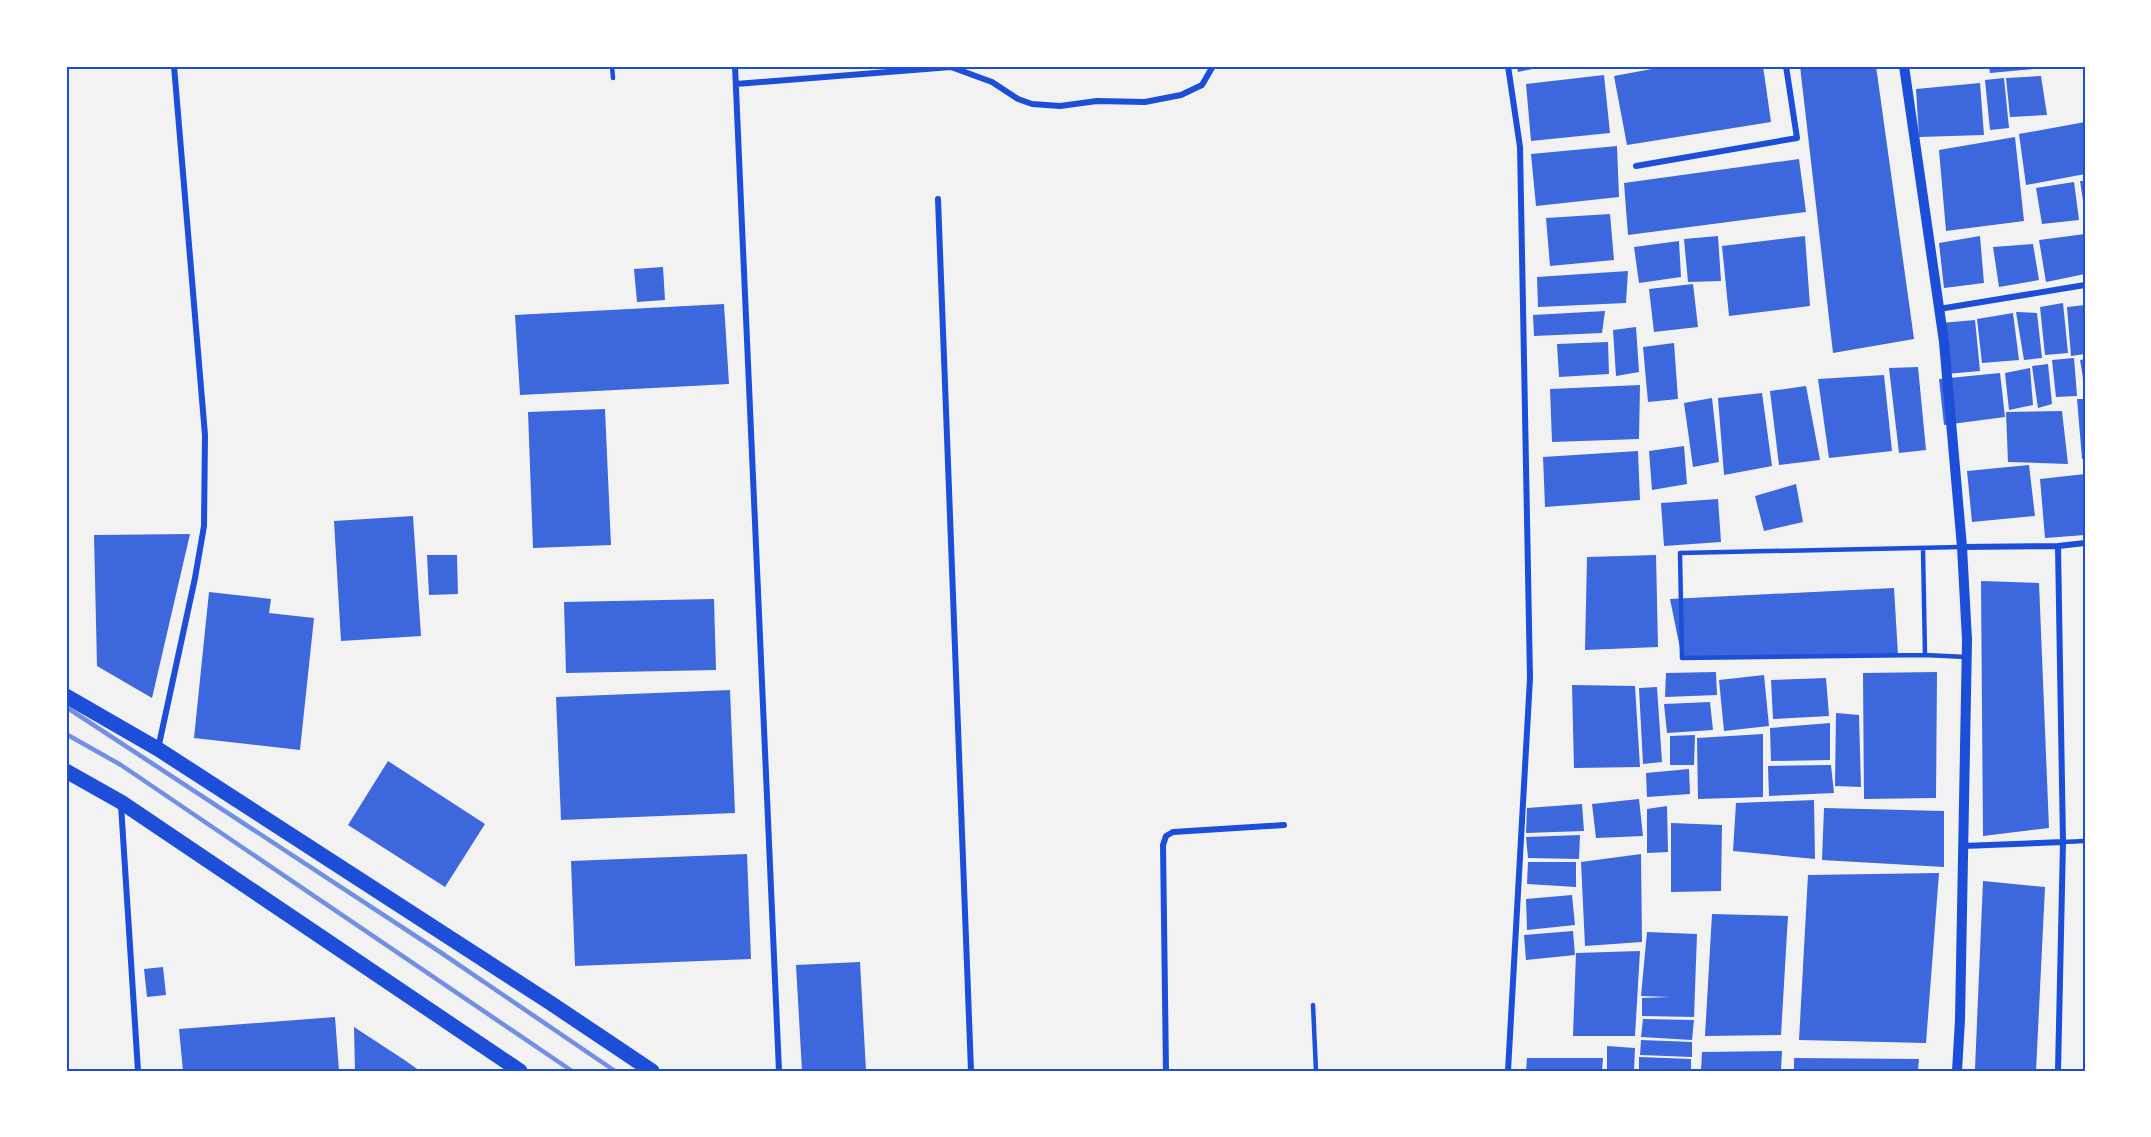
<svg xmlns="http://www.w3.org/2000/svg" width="2151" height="1137" viewBox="0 0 2151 1137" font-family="Inter,sans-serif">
	<rect width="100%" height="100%" fill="#f2f2f2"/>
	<!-- building -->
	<path fill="#3d67dc" d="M1517 66H1541L1542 67 1518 72Z
		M1668 66H1763L1771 122 1627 145 1614 76Z
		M1800 66H1876L1914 339 1833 353Z
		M1989 66H2044V68L1990 73Z
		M1604 75 1610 133 1531 141 1526 84Z
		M2041 76 2047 115 2010 117 2006 78Z
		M2004 78 2009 128 1990 130 1985 80Z
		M1980 83 1984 135 1919 137 1916 89Z
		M2085 122V174L2026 185 2019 134Z
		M2015 137 2024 221 1946 231 1939 150Z
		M1617 146 1619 197 1536 206 1531 154Z
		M1799 159 1806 212 1628 235 1624 183Z
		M2080 181H2085V207H2084Z
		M2074 182 2079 220 2042 224 2036 188Z
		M1610 214 1614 260 1550 266 1546 218Z
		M2085 234V274L2046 282 2039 240Z
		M1718 236 1721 281 1688 282 1684 239Z
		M1805 236 1810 306 1729 316 1722 246Z
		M1980 236 1984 283 1944 288 1939 243Z
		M1679 241 1681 277 1639 283 1634 247Z
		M2033 244 2039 280 1999 287 1993 247Z
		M663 267 665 300 637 302 634 269Z
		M1628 271 1626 303 1538 307 1537 277Z
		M1693 284 1698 327 1654 332 1649 289Z
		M2063 303 2068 353 2045 355 2040 307Z
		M724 304 729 384 520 395 515 315Z
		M2085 305V354L2071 356 2067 307Z
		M1605 311 1602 333 1534 336 1533 315Z
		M2016 312 2037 313 2042 358 2024 360Z
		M2013 313 2019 360 1982 363 1977 319Z
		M1975 320 1980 371 1946 374 1941 323Z
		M1636 327 1639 372 1616 376 1613 330Z
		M1608 342 1609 374 1559 377 1557 344Z
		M1674 343 1678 399 1648 402 1643 347Z
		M2074 358 2077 396 2056 397 2052 360Z
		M2085 359V384H2084L2080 360Z
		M2048 364 2052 404 2038 408 2032 366Z
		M1918 367 1926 450 1899 453 1889 368Z
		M2030 368 2033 405 2009 410 2005 373Z
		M2000 373 2005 417 1944 425 1939 379Z
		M1884 375 1892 451 1829 458 1818 379Z
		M1640 385 1639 439 1552 442 1550 389Z
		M1806 386 1820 460 1779 465 1770 391Z
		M1762 393 1772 466 1724 475 1718 398Z
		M1712 398 1719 462 1693 467 1684 403Z
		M2077 399H2085V459H2082Z
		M605 409 611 545 533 548 528 412Z
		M2062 411 2068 464 2008 462 2006 412Z
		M1684 446 1687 484 1652 490 1649 451Z
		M1638 451 1640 500 1545 507 1543 457Z
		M2029 465 2035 516 1972 522 1967 471Z
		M2085 474V535L2045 538 2040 479Z
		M1796 484 1803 522 1764 531 1755 496Z
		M1718 499 1721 542 1664 546 1661 503Z
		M413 516 421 636 341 641 334 521Z
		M190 534 152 698 97 666 94 535Z
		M427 555H457L458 594 429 595Z
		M1656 555 1658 647 1585 650 1587 557Z
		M1981 581 2039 583 2049 828 1983 836Z
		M1894 588 1898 655 1682 658 1670 599Z
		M209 592 271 599 269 613 314 618 300 750 194 738Z
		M714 599 716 670 566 673 564 602Z
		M1716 672 1717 695 1665 697 1666 673Z
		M1937 672 1936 798 1864 799 1863 673Z
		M1764 675 1769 726 1724 731 1719 680Z
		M1826 678 1829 716 1773 719 1771 680Z
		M1572 685 1635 686 1640 767 1574 768Z
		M1657 687 1662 762 1643 764 1639 688Z
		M730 690 735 813 561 820 556 697Z
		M1710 702 1713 730 1667 733 1664 704Z
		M1836 713 1859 715 1861 787 1835 786Z
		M1830 723V760L1771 761 1770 728Z
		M1763 734V797L1698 799 1697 738Z
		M1695 735 1694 765H1670V736Z
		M388 761 485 824 445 887 348 825Z
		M1831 765 1834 793 1769 796 1768 766Z
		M1689 769 1690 794 1647 797 1646 773Z
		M1639 799 1643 836 1596 838 1592 804Z
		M1814 800 1815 859 1733 851 1736 803Z
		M1582 804 1584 831 1526 833 1527 808Z
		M1667 806 1668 852 1647 853V809Z
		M1824 808 1944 811V867L1822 860Z
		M1671 823 1722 825 1721 891 1671 892Z
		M1580 835 1579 859 1528 858 1526 837Z
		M747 854 751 959 575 966 571 861Z
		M1641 854 1642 942 1585 946 1581 862Z
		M1528 862H1576V887L1527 884Z
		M1939 873 1926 1043 1799 1040 1808 875Z
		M1983 881 2045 887 2036 1071 1975 1069Z
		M1572 895 1575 925 1527 930 1526 899Z
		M1712 914 1788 916 1781 1035 1705 1036Z
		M1573 931 1575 955 1526 960 1524 935Z
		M1647 932 1697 934 1694 1017 1642 1016V998L1670 997 1641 996Z
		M1640 951 1635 1036H1573L1576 953Z
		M860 962 866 1071H802L796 965Z
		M163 967 166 995 147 997 144 969Z
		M335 1017 339 1071H183L179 1029Z
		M1643 1019 1694 1020 1692 1040 1641 1037Z
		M354 1027 406 1061 420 1071H355Z
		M1641 1040 1692 1042V1057L1640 1055Z
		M1607 1046 1635 1048 1634 1071H1607Z
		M1782 1051 1781 1071H1701L1702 1052Z
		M1639 1057 1691 1059V1071H1639Z
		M1527 1058H1603L1602 1071H1526Z
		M1794 1058 1919 1059 1918 1071H1794Z"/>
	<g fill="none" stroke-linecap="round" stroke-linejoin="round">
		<!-- service -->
		<path stroke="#1d4ed8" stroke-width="4.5" d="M612 66 613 78
			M1923 549 1925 655 1682 658 1680 553 1961 547
			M1925 655 1966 657
			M2063 842 2085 841
			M1313 1005 1316 1071"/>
		<!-- minor -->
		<path stroke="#1d4ed8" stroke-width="6" d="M735 66 779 1071
			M736 84 951 67 992 82 1018 99 1032 104 1060 106 1097 101 1145 102 1181 95 1202 85 1213 66
			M1636 166 1797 138 1786 66
			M938 199 971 1071
			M1939 309 2085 285
			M2058 546 2063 842 2058 1071
			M1962 547 2058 546 2085 543
			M158 749 195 578 204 526 205 435 174 66
			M121 805 138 1071
			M1963 846 2063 842
			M1166 1071 1163 845 1166 836 1173 832 1284 825
			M1508 1071 1530 678 1520 147 1508 66"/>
		<!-- tertiary -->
		<path stroke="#1d4ed8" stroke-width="10" d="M1904 66 1944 342 1962 547 1967 640 1960 1020 1957 1071"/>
		<!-- primary -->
		<path stroke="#1d4ed8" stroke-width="15" d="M66 696 158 749 549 1002 652 1071
			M66 771 121 802 520 1071"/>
		<!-- rail -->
		<path stroke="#7290e2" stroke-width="4.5" d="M66 707 440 952 615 1071
			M66 734 121 765 572 1071"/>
	</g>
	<!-- border -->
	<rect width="2151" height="1137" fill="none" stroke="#ffffff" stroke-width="135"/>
	<rect x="68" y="68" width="2016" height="1002" fill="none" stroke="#1d4ed8" stroke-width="2"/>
</svg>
